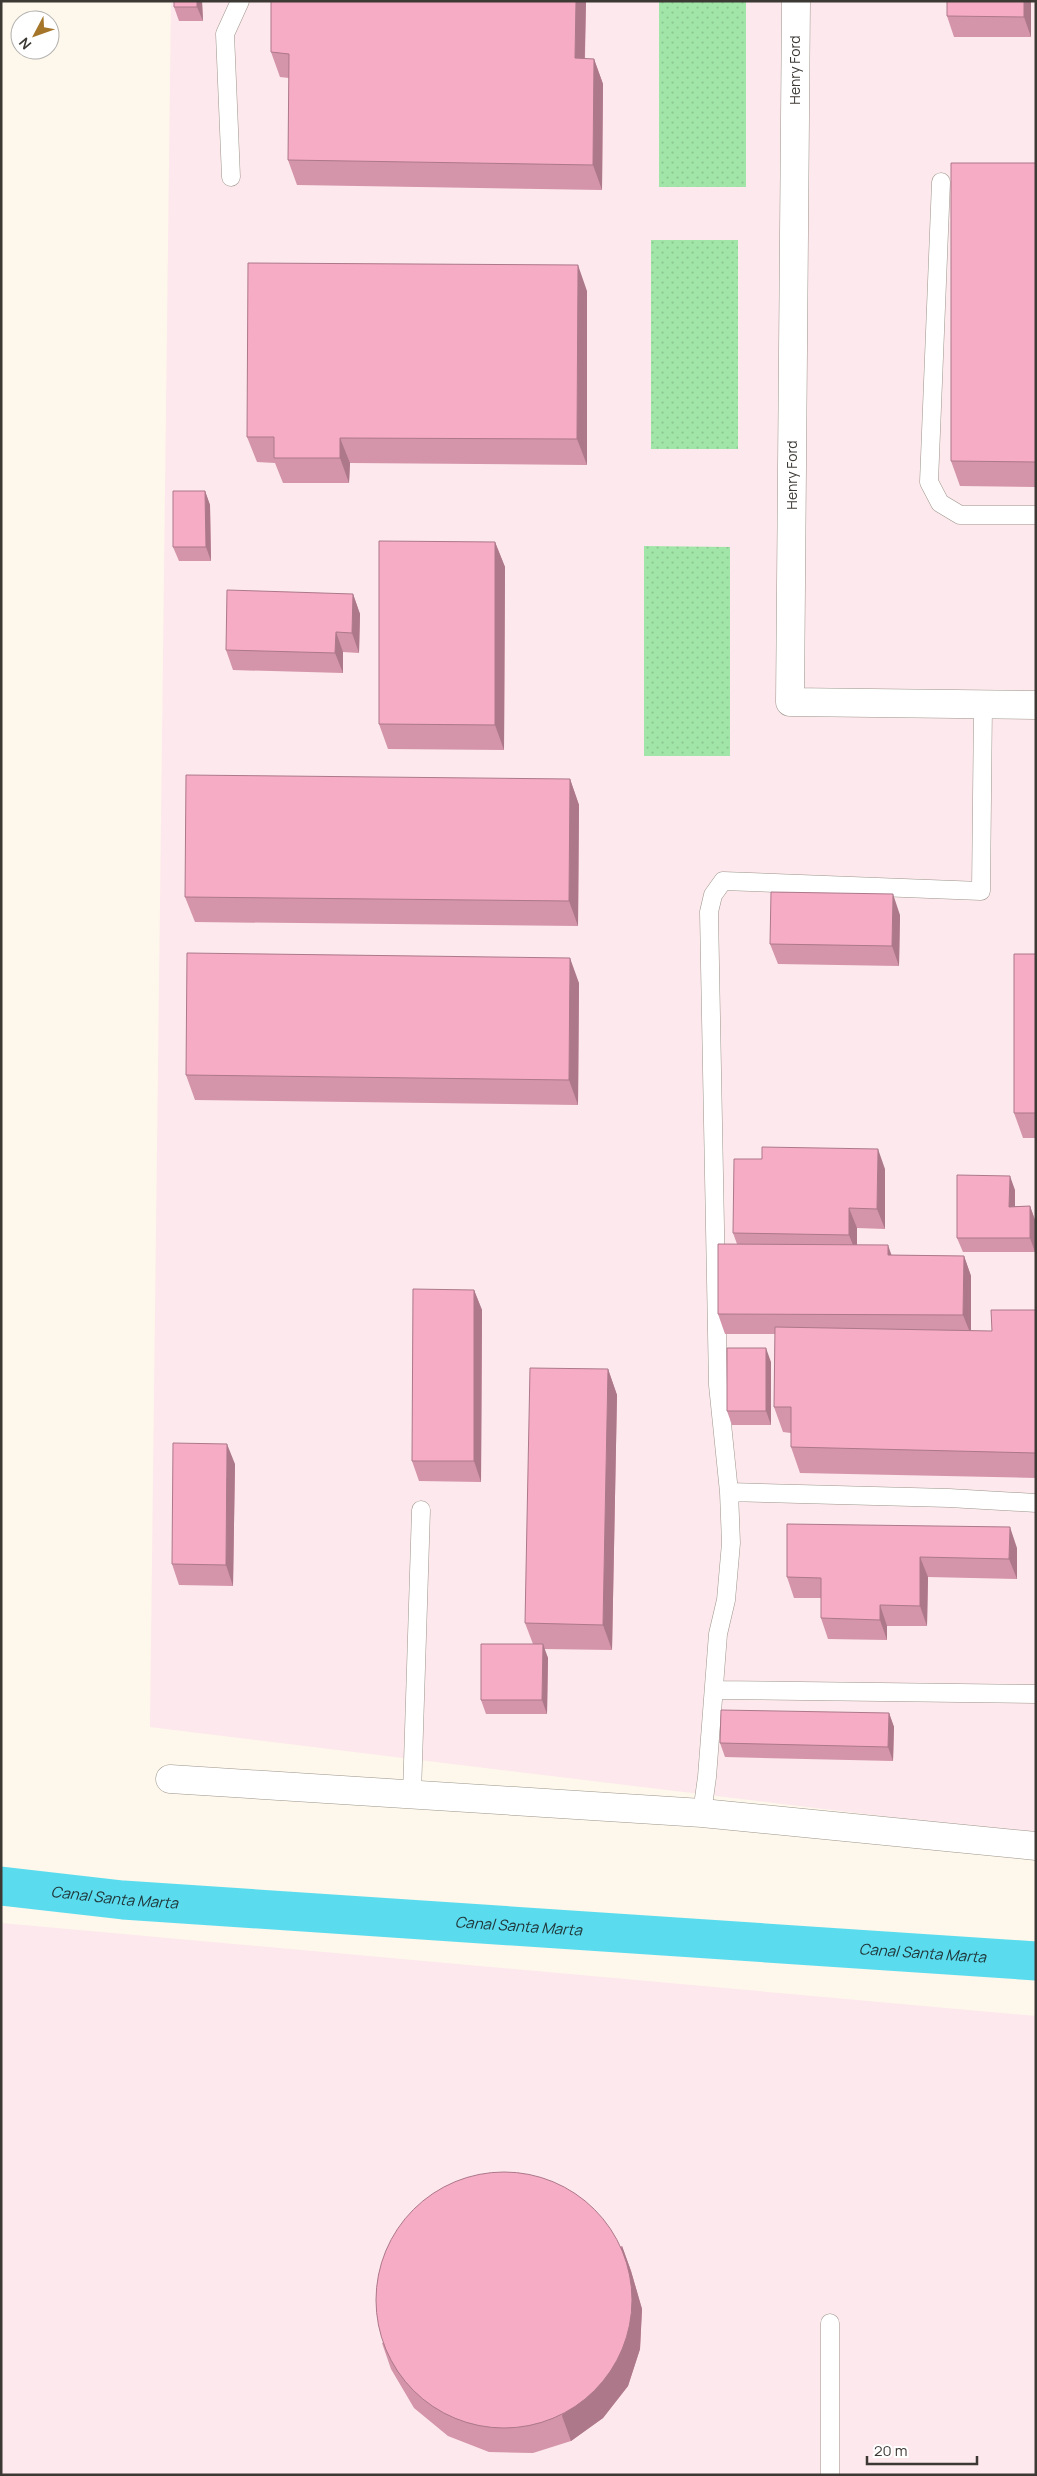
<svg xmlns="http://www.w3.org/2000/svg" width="1037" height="2476" viewBox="0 0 1037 2476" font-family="Manrope,sans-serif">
	<defs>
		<pattern id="green-dots" width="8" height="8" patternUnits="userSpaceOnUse" patternTransform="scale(1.25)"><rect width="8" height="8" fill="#a1e6a8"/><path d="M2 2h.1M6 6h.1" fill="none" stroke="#8cc691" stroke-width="1.8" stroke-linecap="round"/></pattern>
	</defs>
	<rect width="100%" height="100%" fill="#fef7eb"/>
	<!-- industrial -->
	<path fill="#fde8ed" d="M171 1H1036V1835L150 1727Z
		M1 1923 1036 2016V2475H1Z"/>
	<!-- green -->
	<path fill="url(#green-dots)" d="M659 1H746V187H659Z
		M651 240H738V449H651Z
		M644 546 730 547V756H644Z"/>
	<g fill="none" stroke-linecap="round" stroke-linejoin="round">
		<!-- canal -->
		<path stroke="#5bdcee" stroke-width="39" id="s1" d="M1 1886 123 1900 1036 1961"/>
		<!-- lane casing -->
		<g stroke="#9c958a" stroke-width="19">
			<path id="lane" d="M231 177 225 34 240 1
				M941 182 929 482 940 503 960 515H1036
				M729 1492 949 1498 1036 1503
				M714 1690 1036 1694
				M412 1794 421 1510
				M702 1813 707 1777 718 1634 726 1600 731 1543 729 1492 718 1385 709 912 713 895 723 881 981 891 983 705
				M830 2475V2323"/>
		</g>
		<!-- street casing -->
		<g stroke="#9c958a" stroke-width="29">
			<path id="street" d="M796 1 790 702 1036 705
				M170 1779 702 1813 1036 1846"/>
		</g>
		<!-- lane -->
		<use href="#lane" stroke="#fff" stroke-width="18"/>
		<!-- street -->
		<use href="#street" stroke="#fff" stroke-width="28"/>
	</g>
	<!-- wall -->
	<path fill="#d494a9" d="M174 1H202L203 21H179L174 7Z
		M586 1 585 59H594L603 84 602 190 297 185 288 160 289 78 280 77 271 52Z
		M947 1H1031V37H954L947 16Z
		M1036 163V487L960 486 951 461Z
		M587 291V465L350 463 349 483H283L275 463 257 462 247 437Z
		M205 491 210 505 211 561H179L173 547Z
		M495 542 505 567 504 750 388 749 379 724Z
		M353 594 360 614 359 653 343 652V673L233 670 226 650Z
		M570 779 579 805 578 926 195 922 185 897Z
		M900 915 899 966 778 964 770 944Z
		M1036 954V1138H1023L1014 1113Z
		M579 983 578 1105 195 1100 186 1075Z
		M885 1169V1229L857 1228V1245L892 1255 964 1256 971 1276V1331H992L1036 1310V1478L800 1473 791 1447V1433L783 1432 774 1407 775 1334H725L718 1314 737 1244 733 1233Z
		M1015 1190V1206H1030L1035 1220V1252H963L957 1238Z
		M474 1290 482 1310 481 1482 419 1481 412 1461Z
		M771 1362V1425H732L727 1411Z
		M608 1369 617 1395 612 1650 544 1649 548 1658 547 1714H486L481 1700 533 1644 525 1623Z
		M235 1464 233 1586 179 1585 172 1564Z
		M787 1524 1017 1548V1579L928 1577 927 1626H887V1640L828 1639 821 1618V1598H794L787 1577Z
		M889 1713 894 1727 893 1761 725 1757 720 1743Z
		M622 2246 631 2271 642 2309 640 2349 628 2386 603 2418 571 2441 533 2453 489 2452 448 2436 414 2408 391 2369 382 2343Z"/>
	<!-- shaded-wall -->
	<path fill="#ac788a" d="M197 1H202L203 21 197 7Z
		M576 1H586L584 84 575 58Z
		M1024 1H1031V37L1024 17Z
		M594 59 603 84 602 190 593 165Z
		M578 265 587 291V465L577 439Z
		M340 438 350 463 349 483 340 458Z
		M205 491 210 505 211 561 206 547Z
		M495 542 505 567 504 750 495 725Z
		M353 594 360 614 359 653 352 633Z
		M336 632 343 652V673L335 653Z
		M570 779 579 805 578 926 569 901Z
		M893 894 900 915 899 966 892 946Z
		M570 958 579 983 578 1105 569 1080Z
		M878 1149 885 1169V1229L877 1209Z
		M1010 1176 1015 1190V1221L1009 1207Z
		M1030 1206 1035 1220V1252L1030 1238Z
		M849 1208 857 1228V1255L849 1235Z
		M888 1245 895 1265 888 1255Z
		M964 1256 971 1276V1335L963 1315Z
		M474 1290 482 1310 481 1482 474 1461Z
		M766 1348 771 1362V1425L766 1411Z
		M608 1369 617 1395 612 1650 603 1625Z
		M227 1444 235 1464 233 1586 226 1565Z
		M1010 1527 1017 1548V1579L1009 1559Z
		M920 1557 928 1577 927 1626 920 1606Z
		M880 1605 887 1626V1640L880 1620Z
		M543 1644 548 1658 547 1714 542 1700Z
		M889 1713 894 1727 893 1761 888 1747Z
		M622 2246 631 2271 642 2309 640 2349 628 2386 603 2418 571 2441 562 2416Z"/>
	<!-- building -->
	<path fill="#f6acc5" stroke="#ac788a" d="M174 1H197V7H174Z
		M271 1H576L575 58 594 59 593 165 288 160 289 54 271 52Z
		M947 1H1024V17L947 16Z
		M951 163H1036V462L951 461Z
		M248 263 578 265 577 439 340 438V458H274V437H247Z
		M173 491H205L206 547H173Z
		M379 541 495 542V725L379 724Z
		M227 590 353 594 352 633 336 632 335 653 226 650Z
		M186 775 570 779 569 901 185 897Z
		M771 892 893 894 892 946 770 944Z
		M187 953 570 958 569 1080 186 1075Z
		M1014 954H1036V1113H1014Z
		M762 1147 878 1149 877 1209 849 1208V1235L733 1233 734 1159H762Z
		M957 1175 1010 1176 1009 1207 1030 1206V1238H957Z
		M718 1244 888 1245V1255L964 1256 963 1315 718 1314Z
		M413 1289 474 1290V1461H412Z
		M991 1310H1036V1453L791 1447V1407H774L775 1327 992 1331Z
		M727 1348H766V1411H727Z
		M530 1368 608 1369 603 1625 525 1623Z
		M173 1443 227 1444 226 1565 172 1564Z
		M787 1524 1010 1527 1009 1559 920 1557V1606L880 1605V1620L821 1618V1578L787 1577Z
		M481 1644H543L542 1700H481Z
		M721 1710 889 1713 888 1747 720 1743Z
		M376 2300a128 128 0 1 1 256 0a128 128 0 1 1-256 0Z"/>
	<g text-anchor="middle" stroke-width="4.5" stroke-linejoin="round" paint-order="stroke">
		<!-- street labels -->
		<g font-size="14" fill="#3c3935" stroke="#fff">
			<text transform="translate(795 70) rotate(-90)" y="5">Henry Ford</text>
			<text transform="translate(792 475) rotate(-90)" y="5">Henry Ford</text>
		</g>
		<!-- water labels -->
		<g font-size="15" font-style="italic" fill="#20363a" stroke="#fff">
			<text dy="5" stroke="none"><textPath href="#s1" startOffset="114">Canal Santa Marta</textPath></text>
			<text dy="5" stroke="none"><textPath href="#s1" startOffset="519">Canal Santa Marta</textPath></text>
			<text dy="5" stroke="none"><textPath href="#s1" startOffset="924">Canal Santa Marta</textPath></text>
		</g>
	</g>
	<!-- border -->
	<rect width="1037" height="2476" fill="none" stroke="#3c3935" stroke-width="5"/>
	<!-- north arrow -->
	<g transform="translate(35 35) rotate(229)"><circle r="24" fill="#ffffff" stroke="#b1b0ae"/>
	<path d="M0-4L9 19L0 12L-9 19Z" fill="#a5752a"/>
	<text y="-8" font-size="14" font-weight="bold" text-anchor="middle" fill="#3c3935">N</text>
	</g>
	<!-- scale -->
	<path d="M867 2456v8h110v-8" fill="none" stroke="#3c3935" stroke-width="2.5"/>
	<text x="874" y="2456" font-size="15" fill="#3c3935" stroke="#ffffff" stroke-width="4" paint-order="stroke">20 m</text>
</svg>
